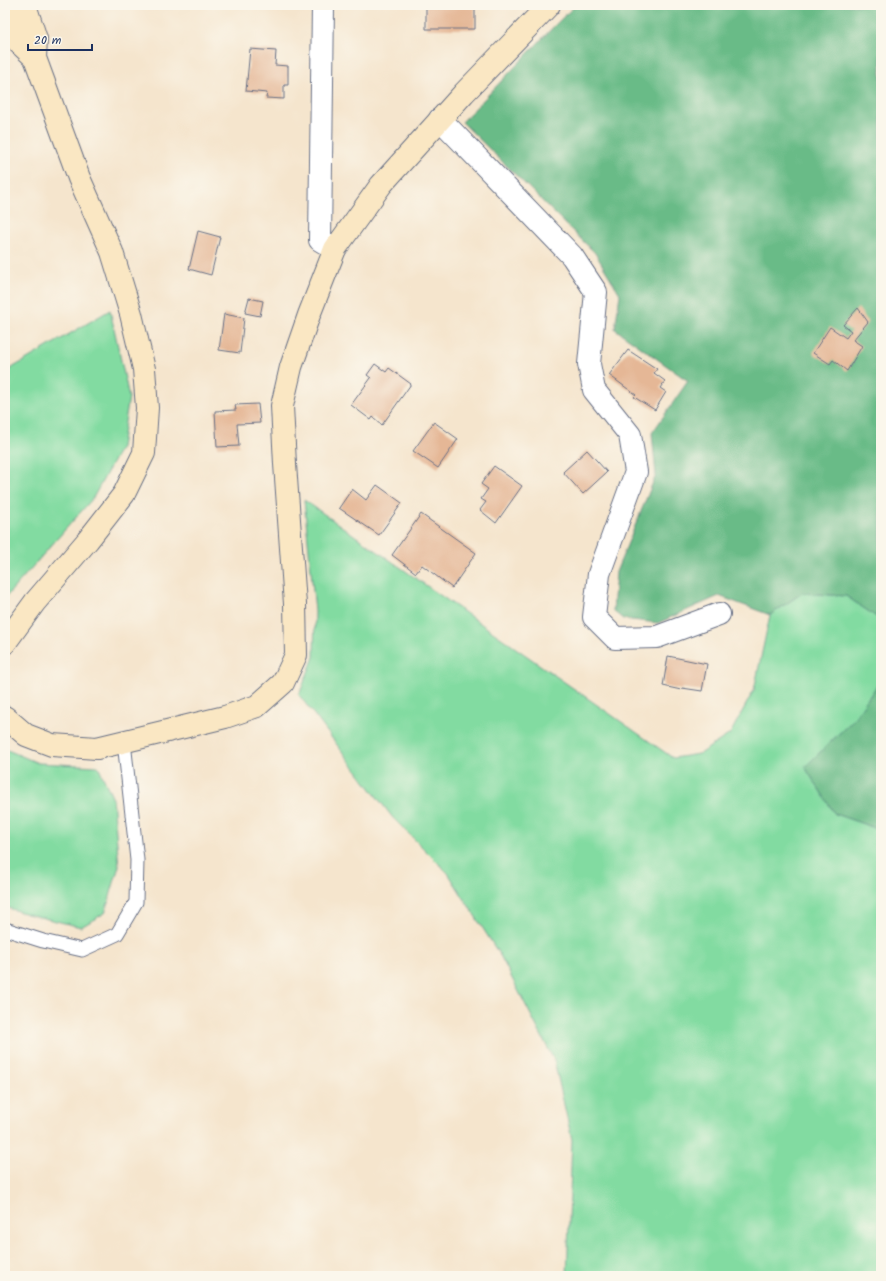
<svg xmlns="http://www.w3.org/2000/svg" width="886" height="1281" viewBox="0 0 886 1281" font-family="Kalam,sans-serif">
	<rect width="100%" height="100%" fill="#fbf7ec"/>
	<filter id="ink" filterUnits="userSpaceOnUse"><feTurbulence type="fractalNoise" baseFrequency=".025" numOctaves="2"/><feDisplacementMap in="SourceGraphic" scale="8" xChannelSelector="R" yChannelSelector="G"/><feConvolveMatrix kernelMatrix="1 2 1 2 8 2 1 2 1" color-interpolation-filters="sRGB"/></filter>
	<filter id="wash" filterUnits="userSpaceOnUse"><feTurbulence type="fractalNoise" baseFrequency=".012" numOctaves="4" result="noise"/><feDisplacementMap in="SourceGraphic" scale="16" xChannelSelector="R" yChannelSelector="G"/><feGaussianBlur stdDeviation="0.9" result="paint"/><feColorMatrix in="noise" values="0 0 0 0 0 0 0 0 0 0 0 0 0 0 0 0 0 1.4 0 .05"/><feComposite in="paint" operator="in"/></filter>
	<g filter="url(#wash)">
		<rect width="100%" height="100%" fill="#f5e5cd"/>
		<!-- green -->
		<path fill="#82dba1" stroke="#4e8580" d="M110 310 129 397 121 447 93 498 5 598V372Z
			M304 500 673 758 699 754 730 734 754 690 770 615 802 593 846 596 881 620V680L853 720 805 767 835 814 881 830V1276H567L572 1140 554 1060 501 957 448 873 393 818 299 695 314 657 315 611Z
			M5 749 38 763 98 766 113 799 119 866 105 913 81 927 27 914 5 907Z"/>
		<!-- forest -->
		<path fill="#69bb87" stroke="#427572" d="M576 5H881V620L846 596 802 593 770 615 719 596 658 623 623 619 613 611 616 572 656 475 652 433 688 381 615 329 620 294 595 253 462 122 560 20Z
			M881 680V830L835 814 805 767 853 720Z"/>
		<g id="blocks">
			<!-- building -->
			<path fill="#e5b796" d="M426 5H475V29H426Z
				M250 49 276 51 275 65 288 66V85H284V99L266 98 267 93 246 91Z
				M198 231 220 237 211 275 189 269Z
				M249 298 263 301 260 316 245 313Z
				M858 308 868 322 853 340 862 346 847 371 833 360 830 364 813 353 830 327 846 338 851 331 843 325Z
				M224 314 244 318 240 353 219 350Z
				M628 350 657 369 654 373 665 381 660 388 666 392 655 410 634 397 636 395 609 375Z
				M375 364 386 372 389 368 411 384 382 425 373 417 371 420 351 405 371 378 367 375Z
				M258 404 260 423 237 424 239 446 217 447 215 411 236 410 235 405Z
				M434 422 458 439 438 468 413 451Z
				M587 450 607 472 583 494 563 472Z
				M494 466 522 486 496 523 480 510 486 502 481 499 488 489 481 484Z
				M377 485 402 503 379 535 339 508 352 489 366 500Z
				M421 514 476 553 452 588 422 565 416 573 392 555Z
				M668 656 707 664 702 691 682 688 681 690 663 686Z"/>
		</g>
	</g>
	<g filter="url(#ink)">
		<use href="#blocks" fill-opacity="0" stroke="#676f85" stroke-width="1"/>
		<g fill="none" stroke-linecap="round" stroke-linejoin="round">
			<!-- service casing -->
			<g stroke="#676f85" stroke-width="15">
				<path id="service" d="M5 929 43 941 82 950 117 934 136 902 137 860 124 742"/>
			</g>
			<!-- minor casing -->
			<g stroke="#676f85" stroke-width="24">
				<path id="minor" d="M323 5 320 240 335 249
					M440 119 572 256 596 292 589 364 594 390 630 435 636 472 599 574 594 617 615 638 657 637 719 614"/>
			</g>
			<!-- secondary casing -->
			<g stroke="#676f85" stroke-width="24">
				<path id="secondary" d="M5 12 18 42 35 58
					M5 643 35 602 88 540 124 494 144 453 147 408 144 369 131 314 112 252 79 178 35 58 36 39 25 5
					M5 717 26 735 52 745 97 748 225 717 257 706 283 683 296 655 295 604 285 464 282 406 291 367 309 315 335 249 381 185 464 93 549 5"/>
			</g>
			<!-- service -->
			<use href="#service" stroke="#fff" stroke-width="13"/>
			<!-- minor -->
			<use href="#minor" stroke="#fff" stroke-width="22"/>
			<!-- secondary -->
			<use href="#secondary" stroke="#fae7c3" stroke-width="22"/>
		</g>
	</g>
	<!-- margin -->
	<rect width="886" height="1281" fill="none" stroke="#fbf7ec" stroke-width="20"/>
	<!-- scale -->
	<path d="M28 44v6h64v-6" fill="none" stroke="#1b2f5e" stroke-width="2"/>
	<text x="34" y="44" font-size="12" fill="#1b2f5e" stroke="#fbf7ec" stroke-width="3" paint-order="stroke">20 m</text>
</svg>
